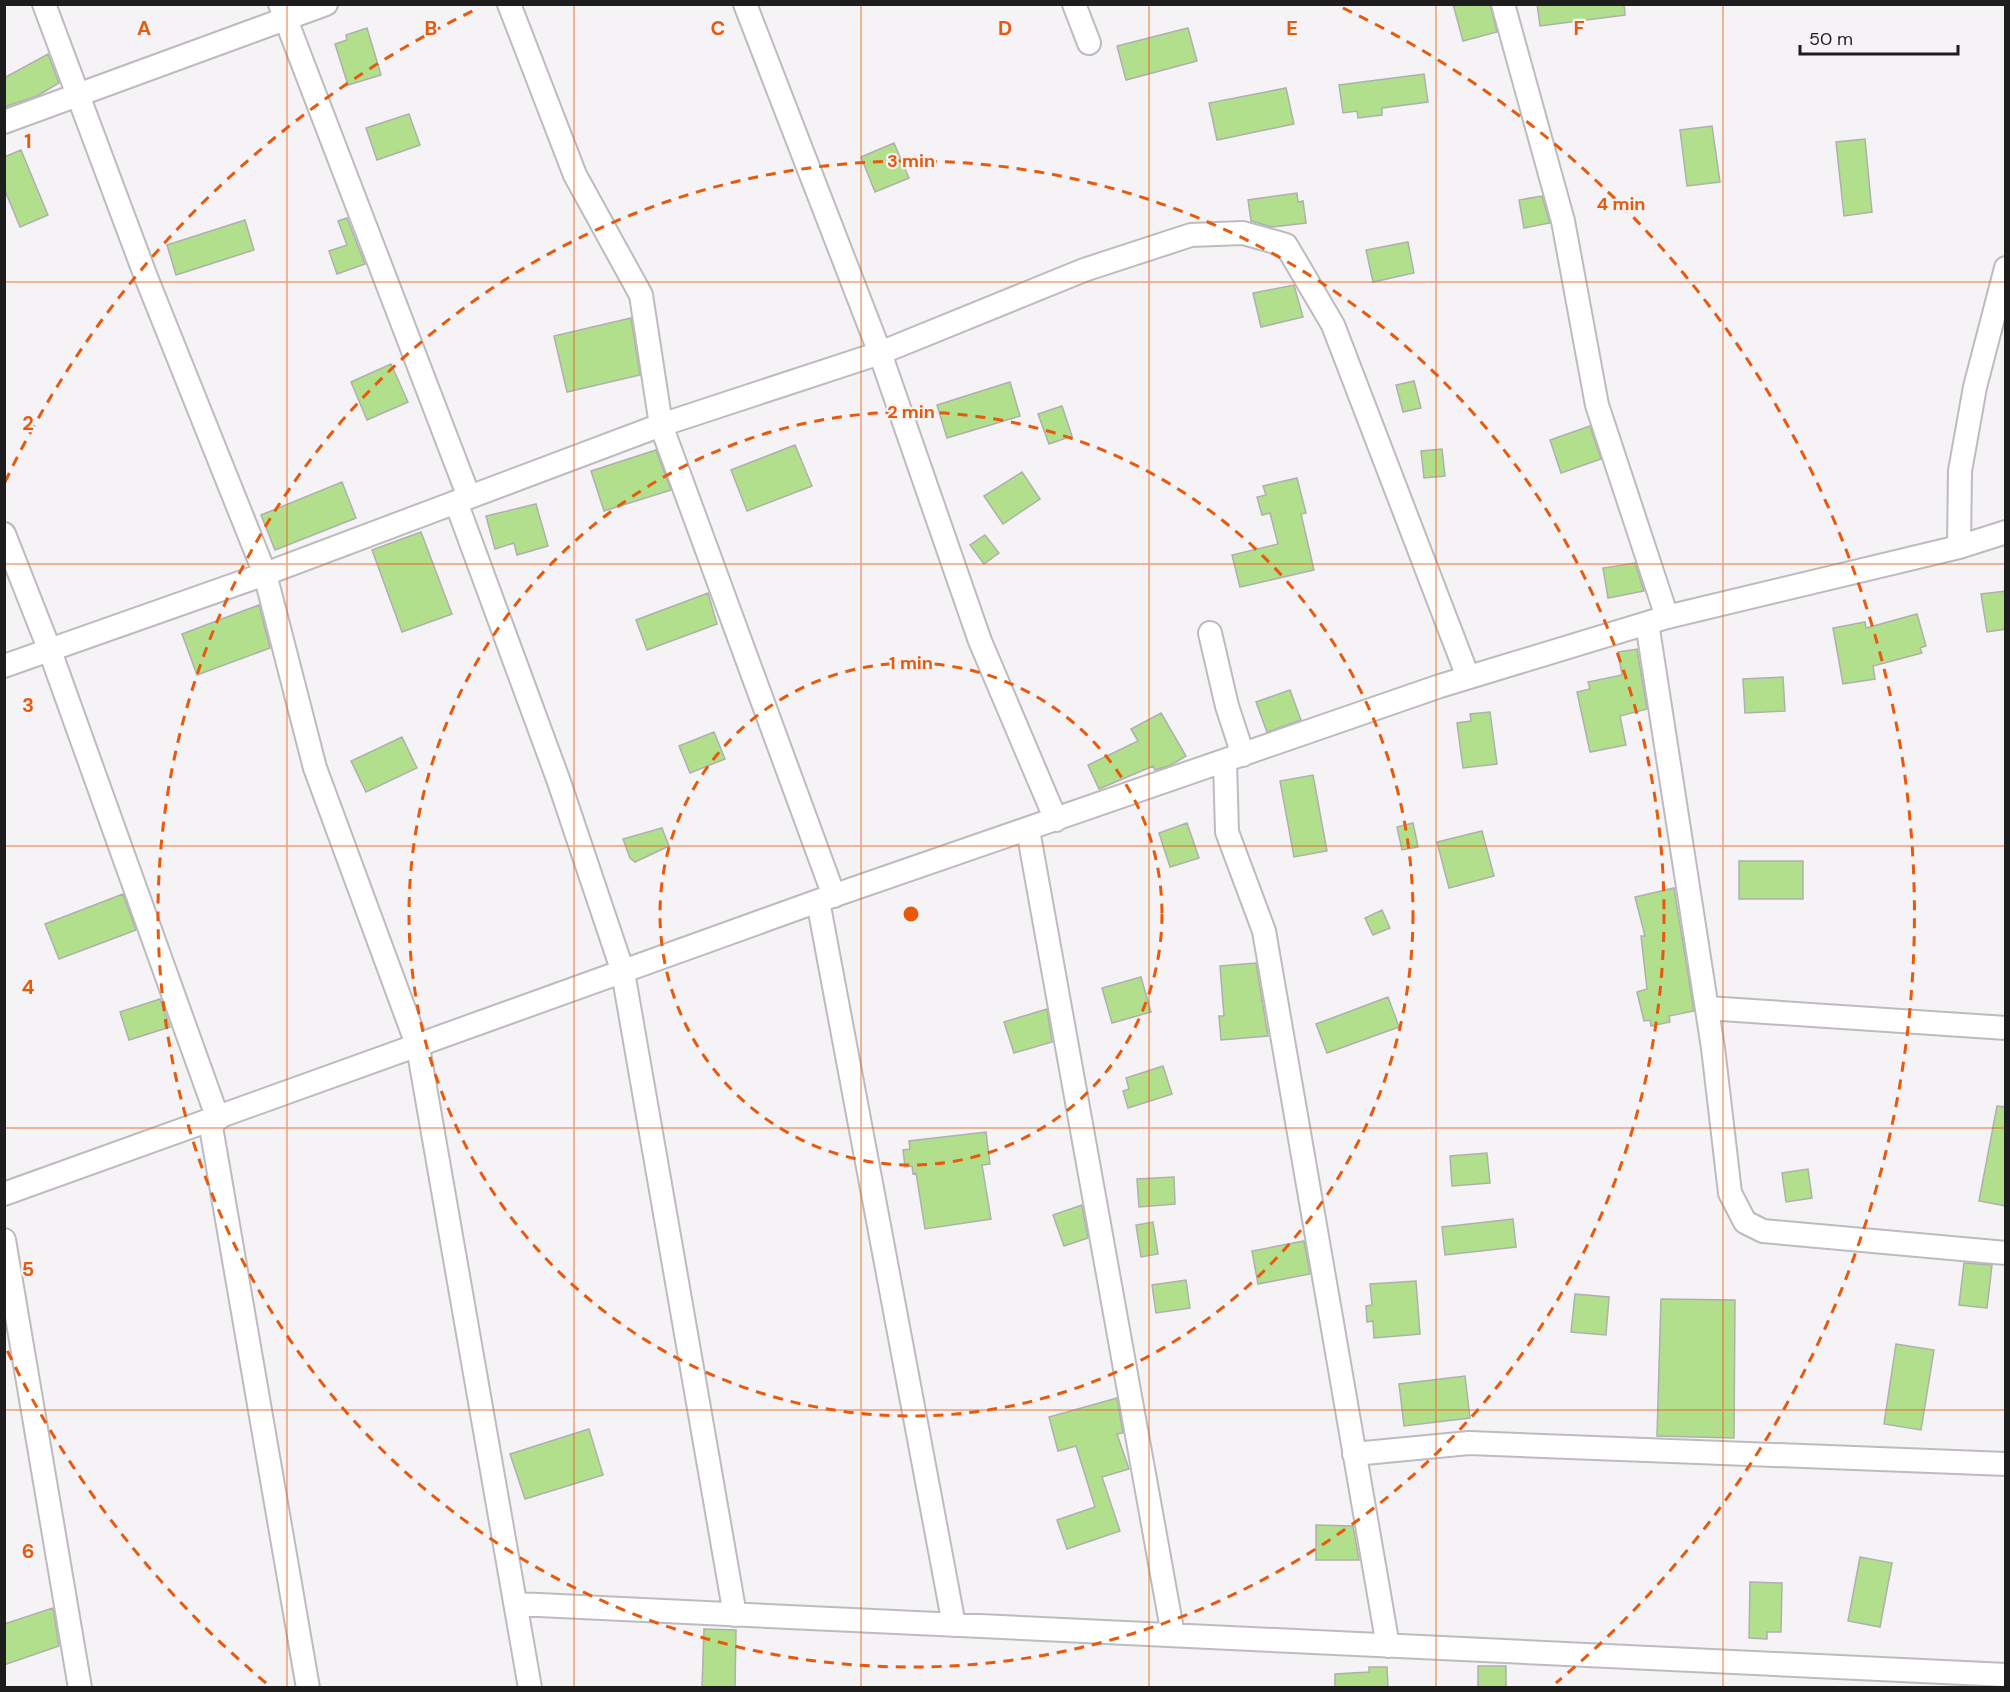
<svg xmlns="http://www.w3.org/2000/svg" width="2010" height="1692" viewBox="0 0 2010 1692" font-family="'DM Sans',sans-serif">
	<rect width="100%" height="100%" fill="#f5f3f6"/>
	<!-- building -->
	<path fill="#b2df8c" stroke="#aeb0ad" stroke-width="1.5" d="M1453 4H1490L1497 32 1463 41Z
		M1537 4H1624L1625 15 1540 26Z
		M367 28 381 75 348 85 335 44 347 40 346 35Z
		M1188 28 1197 61 1126 80 1117 46Z
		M48 54 59 83 37 96 4 107V78Z
		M1424 74 1428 102 1382 108V115L1358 118 1357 111 1343 113 1339 85Z
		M1286 88 1294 124 1217 140 1209 103Z
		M409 114 420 145 377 160 366 128Z
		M1712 126 1720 182 1687 186 1680 130Z
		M1865 139 1872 212 1844 216 1836 142Z
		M894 143 909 178 875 192 861 157Z
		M21 150 48 215 20 227 4 188V157Z
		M1297 193 1298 202 1303 201 1306 223 1272 227 1251 221 1248 200Z
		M1542 196 1550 223 1524 228 1519 200Z
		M347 218 365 264 337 274 329 251 347 245 338 221Z
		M245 220 254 250 176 275 167 245Z
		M1408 242 1414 273 1373 282 1366 250Z
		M1294 285 1303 317 1261 327 1253 293Z
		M631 318 640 375 567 392 554 336Z
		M391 364 408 402 367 420 351 382Z
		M1414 381 1421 408 1403 412 1396 385Z
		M1010 382 1020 416 947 438 937 405Z
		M1062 406 1072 436 1049 444 1038 414Z
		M1590 426 1601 459 1561 473 1550 440Z
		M795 445 812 486 747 511 731 470Z
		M1442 449 1445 476 1424 478 1421 451Z
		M656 450 671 490 604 511 591 471Z
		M1022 472 1040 499 1003 524 984 496Z
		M1297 478 1306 513 1301 514 1314 570 1240 587 1232 555 1278 544 1270 513 1262 515 1257 497 1266 495 1263 486Z
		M342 482 356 518 275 550 261 515Z
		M536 504 548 546 517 555 514 543 495 549 486 516Z
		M421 532 452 614 402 632 372 550Z
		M985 535 999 553 984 564 970 545Z
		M1635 563 1644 591 1608 598 1603 568Z
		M2006 591V629L1987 632 1981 594Z
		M708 593 717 624 647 650 636 620Z
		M259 605 270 648 197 675 182 634Z
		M1917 614 1926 646 1920 648 1922 653 1873 666 1875 679 1843 684 1833 628 1865 622 1866 628Z
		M1637 649 1647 709 1620 716 1626 745 1590 752 1577 692 1590 689 1588 682 1622 675 1618 652Z
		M1783 677 1785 711 1745 713 1743 679Z
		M1290 690 1301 720 1267 732 1256 702Z
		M1490 712 1497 764 1463 768 1457 723 1471 721 1470 714Z
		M1161 713 1186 756 1171 765 1155 770 1153 766 1099 789 1088 765 1138 741 1131 729Z
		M714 732 725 759 690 773 679 746Z
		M402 737 417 768 366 792 351 761Z
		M1313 775 1327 851 1294 857 1280 781Z
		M1187 823 1199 858 1170 867 1159 833Z
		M1413 823 1418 847 1402 850 1397 827Z
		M662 828 669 846 635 862 630 858 623 839Z
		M1482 831 1494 876 1449 888 1437 842Z
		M1739 861H1803V899H1739Z
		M1674 888 1694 1011 1669 1016 1670 1022 1651 1026 1650 1020 1644 1021 1637 992 1647 989 1641 936H1645L1635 897Z
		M123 894 136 930 59 959 45 924Z
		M1382 910 1390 928 1373 935 1365 918Z
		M1256 963 1268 1036 1221 1040 1219 1016H1224L1220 966Z
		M1141 977 1151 1012 1112 1023 1102 988Z
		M1388 997 1399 1027 1327 1053 1316 1024Z
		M160 999 170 1027 129 1040 120 1012Z
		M1047 1009 1052 1042 1014 1053 1004 1022Z
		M1163 1066 1172 1094 1128 1108 1123 1091 1129 1089 1126 1078Z
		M1997 1106 2006 1107V1206L1979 1201Z
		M986 1132 990 1164 982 1165 991 1219 925 1229 916 1173 913 1174 912 1166 905 1167 903 1150 910 1149 909 1141Z
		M1487 1153 1490 1183 1452 1186 1450 1156Z
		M1808 1169 1812 1198 1786 1202 1782 1173Z
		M1174 1177 1175 1204 1139 1207 1137 1179Z
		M1082 1205 1088 1238 1064 1246 1053 1215Z
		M1513 1219 1516 1247 1445 1255 1442 1227Z
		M1153 1222 1158 1254 1141 1257 1136 1225Z
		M1304 1241 1310 1274 1258 1284 1252 1251Z
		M1964 1263 1992 1265 1987 1308 1959 1305Z
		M1186 1280 1190 1308 1156 1313 1152 1285Z
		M1416 1281 1420 1334 1374 1338 1373 1321 1367 1322 1366 1306 1372 1305 1370 1284Z
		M1575 1294 1609 1297 1606 1335 1571 1332Z
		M1661 1299 1735 1300 1734 1438 1657 1436Z
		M1896 1344 1934 1350 1921 1430 1884 1424Z
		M1465 1376 1470 1418 1404 1426 1399 1384Z
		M1117 1398 1123 1433 1117 1434 1129 1469 1102 1477 1120 1531 1067 1549 1057 1520 1095 1507 1076 1446 1058 1451 1049 1417Z
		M589 1429 603 1475 525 1499 510 1454Z
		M1316 1525 1353 1526 1359 1560H1316Z
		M1860 1557 1892 1563 1880 1627 1848 1621Z
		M1750 1582 1782 1583 1781 1632H1767V1639L1749 1638Z
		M53 1608 59 1646 4 1665V1624Z
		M704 1629 736 1630 735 1688H702Z
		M1478 1666H1506V1688H1478Z
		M1369 1667H1387L1388 1688H1335V1674L1369 1672Z"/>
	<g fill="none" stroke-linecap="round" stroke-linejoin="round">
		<!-- street casing -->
		<g stroke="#bdbbbe" stroke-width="26">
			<path id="street" d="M44 4 146 277 265 574 315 768 418 1047 530 1688
				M280 4 469 497
				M745 4 880 353 980 641 1056 820
				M1074 4 1089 43
				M1503 4 1563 221 1597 405 1667 617
				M4 122 326 4
				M456 502 558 779 623 972 735 1615
				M4 534 50 651 218 1119
				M1959 547 1960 471 1975 387 2006 268
				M1647 623 1713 1048 1730 1193 1745 1222 1763 1231 2006 1253
				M1210 633 1227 706 1243 755
				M4 666 265 574 661 425 641 295 575 175 509 4
				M1225 761 1227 832 1264 931 1388 1646
				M1028 830 1173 1635
				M834 896 661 425 880 353 1084 270 1191 235 1243 233 1286 245 1333 325 1468 677
				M818 901 954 1625
				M1707 1008 2006 1028
				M210 1121 308 1688
				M4 1194 818 901 1440 686 1667 617 1959 547 2006 532
				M4 1240 80 1688
				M1354 1454 1469 1443 2006 1464
				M518 1604 2006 1675"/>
		</g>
		<!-- street -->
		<use href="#street" stroke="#fff" stroke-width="22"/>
	</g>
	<!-- grid -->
	<path fill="none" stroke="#e8590c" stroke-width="1.5" stroke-opacity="0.55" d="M287 4V1688M574 4V1688M861 4V1688M1149 4V1688M1436 4V1688M1723 4V1688M4 282H2006M4 564H2006M4 846H2006M4 1128H2006M4 1410H2006"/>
	<!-- distance rings -->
	<g fill="none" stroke="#e8590c" stroke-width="3" stroke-dasharray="10 8">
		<circle cx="911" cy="914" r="251"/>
		<circle cx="911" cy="914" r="502"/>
		<circle cx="911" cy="914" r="753"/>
		<path d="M266 1683A1004 1004 0 0 1 5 1346M5 482A1004 1004 0 0 1 479 8M1343 8A1004 1004 0 0 1 1556 1683"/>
	</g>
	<g font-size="20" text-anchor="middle" font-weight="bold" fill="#e8590c" stroke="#f5f3f6" stroke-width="4.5" stroke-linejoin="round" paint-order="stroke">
		<text x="144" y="35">A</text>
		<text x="431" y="35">B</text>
		<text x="718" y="35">C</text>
		<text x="1005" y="35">D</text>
		<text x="1292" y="35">E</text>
		<text x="1579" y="35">F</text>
		<text x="28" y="148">1</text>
		<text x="28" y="430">2</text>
		<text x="28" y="712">3</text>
		<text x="28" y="994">4</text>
		<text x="28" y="1276">5</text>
		<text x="28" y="1558">6</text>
	</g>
	<circle cx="911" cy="914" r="9" fill="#e8590c" stroke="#f5f3f6" stroke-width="3"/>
	<g font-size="18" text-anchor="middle" font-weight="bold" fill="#e8590c" stroke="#f5f3f6" stroke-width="4.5" stroke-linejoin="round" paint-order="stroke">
		<text x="911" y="167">3 min</text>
		<text x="1621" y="210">4 min</text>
		<text x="911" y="418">2 min</text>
		<text x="911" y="669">1 min</text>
	</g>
	<!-- border -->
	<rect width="2010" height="1692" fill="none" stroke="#1e1d1e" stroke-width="12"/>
	<!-- scale -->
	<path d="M1800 45v9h158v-9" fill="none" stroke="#1e1d1e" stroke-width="3"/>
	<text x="1809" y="45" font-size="18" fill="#1e1d1e" stroke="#f5f3f6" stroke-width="4.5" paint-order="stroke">50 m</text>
</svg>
